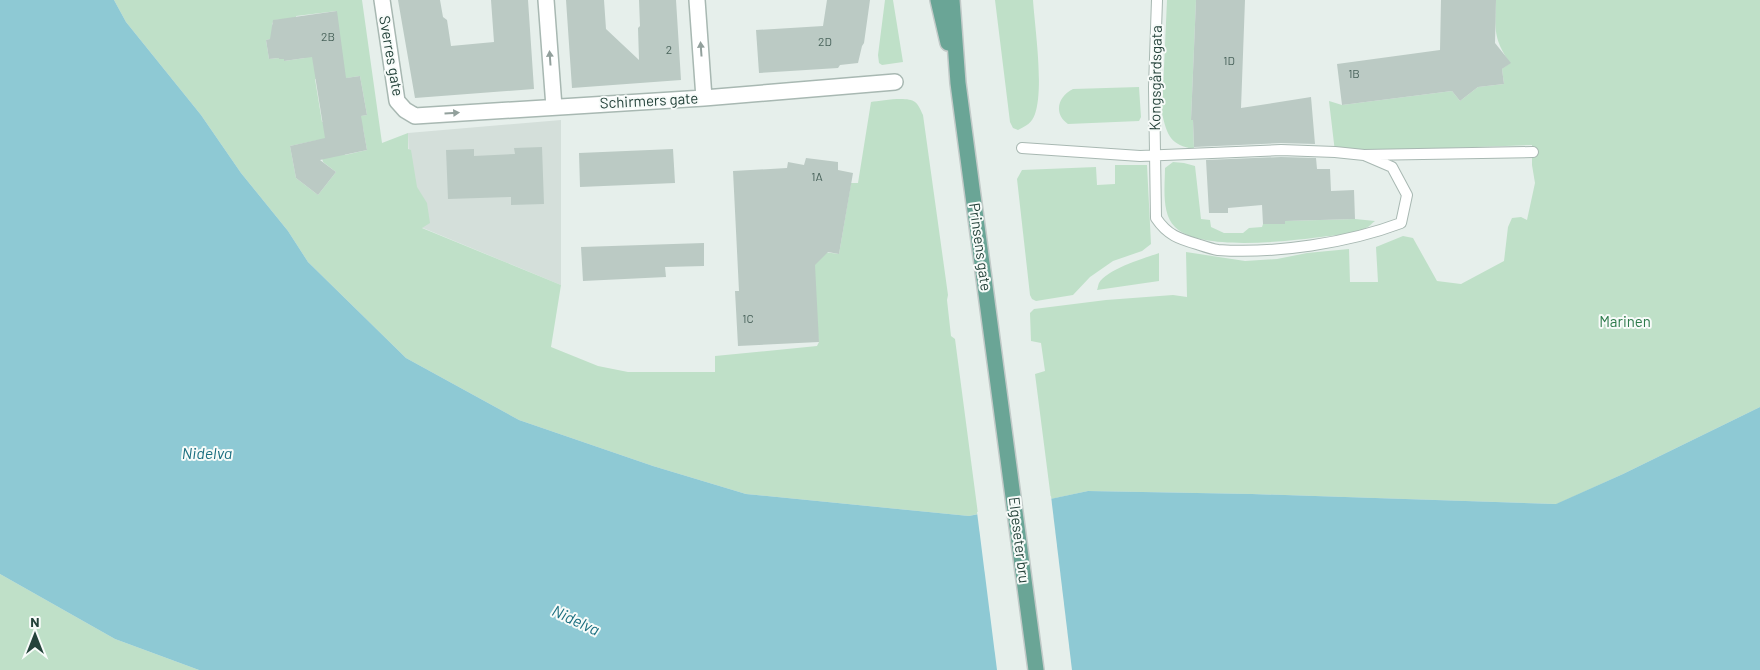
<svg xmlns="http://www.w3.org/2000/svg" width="1760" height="670" viewBox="0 0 1760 670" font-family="Barlow,sans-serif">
	<rect width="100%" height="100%" fill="#e6efeb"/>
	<!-- built -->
	<path fill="#d4dfda" d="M561 120V285L411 223 408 133Z"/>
	<!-- green -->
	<path fill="#bfe0c8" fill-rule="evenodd" d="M114 0H362L382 143 408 133V149L411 150 417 187 427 203 430 223 422 228 561 285 551 347 598 366 628 372H715V356L817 346 819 342 808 269 824 252 839 254 851 183H858L871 102C881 101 907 96 915 102 919 105 921 111 923 115L948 295 947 300 951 336 955 339 978 514 969 516 746 494 653 466 519 420 406 358 308 262 288 231 241 173 201 115 126 22ZM337 11 305 58 284 61V59H279V58L269 59 266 40 276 38 278 35 272 24 274 20 296 19V16ZM339 76 340 79 360 76 367 115 322 122 315 79ZM363 128 367 150 345 155 340 132ZM318 140 323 162 336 172 318 195 296 178 290 146Z
		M885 0H893L903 62 882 65 879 63 878 55Z
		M995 0H1033C1035 29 1044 88 1035 114 1032 123 1026 126 1018 130L1013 128 1010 122Z
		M1167 0H1196L1191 120H1193L1194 149C1171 145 1167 136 1162 113Z
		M1496 0H1760V407L1623 474 1557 504 1252 494 1088 491 1051 499 1035 374 1045 371 1041 343 1031 341 1030 313 1034 309 1106 300 1173 295 1187 297 1186 252 1245 261 1277 259 1307 253 1349 249 1350 282H1378L1376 247 1403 236 1413 238 1437 281 1461 284 1504 261 1508 227 1512 218 1521 217 1527 220 1535 183 1532 165V145L1335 152 1329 101 1342 105 1452 91 1460 101 1478 87 1504 84 1502 69 1510 63C1493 38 1495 29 1496 0Z
		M1139 87 1141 117 1139 121 1068 124C1053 114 1058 96 1073 89Z
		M1173 162 1184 163 1195 166 1201 219 1210 220 1211 227 1224 233H1243L1249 228 1262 227 1263 224H1284L1285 221 1355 219 1375 221C1372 223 1369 227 1366 228 1353 235 1335 235 1321 237 1288 241 1200 252 1175 227 1161 213 1165 186 1165 168Z
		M1115 165H1147L1151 244 1142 251 1113 261 1090 277 1073 295 1036 301 1032 299 1030 295 1017 179 1022 170 1096 167 1097 185 1115 184Z
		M1159 253V281L1097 290C1098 288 1098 285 1099 283 1107 269 1145 258 1159 253Z
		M0 574 115 639 199 670H0Z"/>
	<!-- water -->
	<path fill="#8ec9d4" d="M0 0H114L126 22 201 115 241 173 288 231 308 262 406 358 519 420 653 466 746 494 969 516 1088 491 1252 494 1556 504 1623 474 1760 407V670H199L115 639 0 574Z"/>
	<!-- pier -->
	<path fill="#e6efeb" d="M1051 496 1072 670H997L977 512Z"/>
	<!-- building -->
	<path fill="#bbcac4" d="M398 0H440L443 17 447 20 451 46 494 42 491 0H528L534 89 415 98Z
		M566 0H604L606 29 639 60 638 28 640 26 639 0H676L681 80 572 88Z
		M827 0H870L864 43 862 46 858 63 840 65 838 68 759 73 756 30 823 26Z
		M1196 0H1245L1241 108 1311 97 1315 144 1281 143 1194 147 1193 120H1191Z
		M1441 0H1496L1495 43 1511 63 1502 69 1504 84 1478 87 1460 101 1452 91 1342 105 1337 64 1440 50Z
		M337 11 346 78 360 76 367 115 361 116 367 150 320 160 336 172 318 195 296 178 290 146 325 138 312 57 284 61V59H279V58L269 59 266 40 270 39 273 20Z
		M542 147 544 204 511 205V197L448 199 446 150 474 149V156L515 154 514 148Z
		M673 149 675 183 580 187 579 153Z
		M1281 157 1316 158 1317 169H1330L1331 191 1354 190 1355 219 1285 221V224H1263L1262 205 1228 208V213H1209L1206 160Z
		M806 158 838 162V170L853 173 839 254 828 252 815 265 819 342 738 346 735 291H739L733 171 787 168 788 162 804 165Z
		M704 243V266L665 267 666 277 583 281 581 247Z"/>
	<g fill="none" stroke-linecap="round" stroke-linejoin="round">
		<!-- lane casing -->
		<g stroke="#a8b8b2" stroke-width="12">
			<path id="lane" d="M1157 0 1154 87 1156 218C1168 236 1180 239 1200 245 1206 247 1212 249 1218 250 1275 254 1348 243 1401 223L1407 195 1392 167 1364 155
				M1022 148 1140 156 1281 150 1335 152 1364 155 1533 152"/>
		</g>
		<!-- street casing -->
		<g stroke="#a8b8b2" stroke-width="18">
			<path id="street" d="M382 0 397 101 405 110 415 116 704 98 895 82
				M546 0 554 107
				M697 0 704 98"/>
		</g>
		<!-- primary casing -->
		<g stroke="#c2cac8" stroke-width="18">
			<path id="primary" d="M938 0 948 43
				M952 0 958 83 1036 670"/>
		</g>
		<!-- lane -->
		<use href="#lane" stroke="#fff" stroke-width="10"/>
		<!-- street -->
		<use href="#street" stroke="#fff" stroke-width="15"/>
		<!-- primary -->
		<use href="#primary" stroke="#6aa596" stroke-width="15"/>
	</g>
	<!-- one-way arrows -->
	<defs><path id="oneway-solid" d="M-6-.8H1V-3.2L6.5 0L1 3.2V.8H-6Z" transform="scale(1.25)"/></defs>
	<g fill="#92a09c">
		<use href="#oneway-solid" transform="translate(701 49) rotate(-94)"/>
		<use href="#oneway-solid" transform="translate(550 58) rotate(-94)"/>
		<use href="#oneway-solid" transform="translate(452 113) rotate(-4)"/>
	</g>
	<g text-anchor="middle" stroke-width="4" stroke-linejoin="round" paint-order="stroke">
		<!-- number labels -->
		<g font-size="12" fill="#4a645c">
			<text x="328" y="41">2B</text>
			<text x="825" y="46">2D</text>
			<text x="669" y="54">2</text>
			<text x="1229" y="65">1D</text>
			<text x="1354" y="78">1B</text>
			<text x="817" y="181">1A</text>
			<text x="748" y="323">1C</text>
		</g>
		<!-- street labels -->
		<g font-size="15" fill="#24423a" stroke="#f7fbf9">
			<text transform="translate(391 56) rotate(80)" y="5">Sverres gate</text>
			<text transform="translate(1156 78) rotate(-89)" y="5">Kongsgårdsgata</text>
			<text transform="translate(649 101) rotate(-3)" y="5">Schirmers gate</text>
			<text transform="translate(980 247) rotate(82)" y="5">Prinsens gate</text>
			<text transform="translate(1019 540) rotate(83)" y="5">Elgeseter bru</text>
		</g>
		<!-- park labels -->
		<g font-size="15" fill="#2d7a4b" stroke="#f7fbf9">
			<text x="1625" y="327">Marinen</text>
		</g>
		<!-- water labels -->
		<g font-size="16" font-style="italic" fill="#1c6f80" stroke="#f7fbf9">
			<text x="207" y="459">Nidelva</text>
			<text transform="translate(576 620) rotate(25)" y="6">Nidelva</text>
		</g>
	</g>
	<!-- north arrow -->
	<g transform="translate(35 635)" stroke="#f7fbf9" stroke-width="4" paint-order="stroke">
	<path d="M0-4L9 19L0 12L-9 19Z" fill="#24423a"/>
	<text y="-8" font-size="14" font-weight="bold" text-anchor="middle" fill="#24423a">N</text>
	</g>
</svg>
